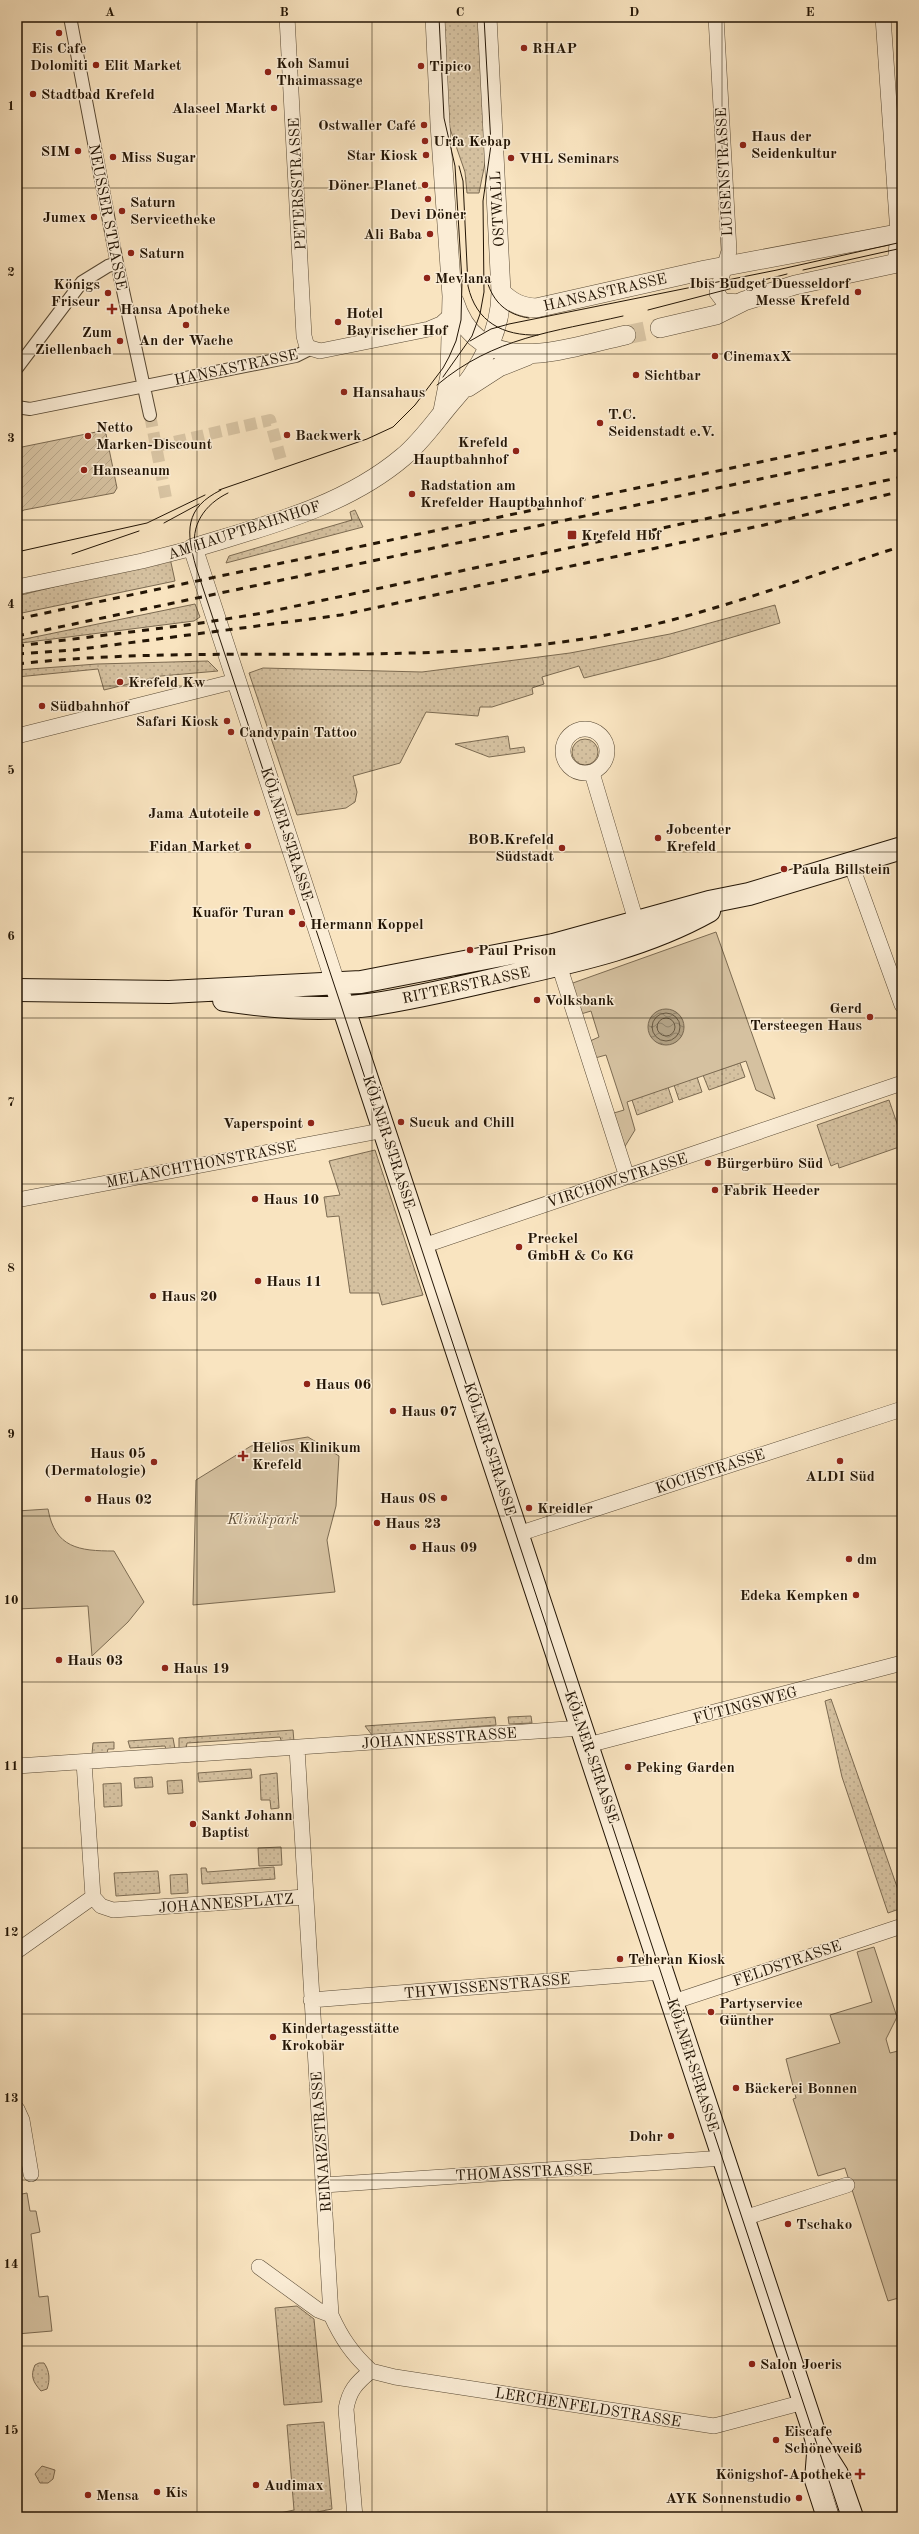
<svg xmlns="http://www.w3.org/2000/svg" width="919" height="2534" viewBox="0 0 919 2534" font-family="'Old Standard TT',serif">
	<defs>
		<pattern id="grass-dots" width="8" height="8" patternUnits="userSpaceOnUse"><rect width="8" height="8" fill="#d5c1a0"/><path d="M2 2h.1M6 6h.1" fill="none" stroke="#b7a588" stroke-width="1.8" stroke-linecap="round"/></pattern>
		<pattern id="garden-furrows" width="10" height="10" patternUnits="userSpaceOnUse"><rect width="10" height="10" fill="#d5c1a0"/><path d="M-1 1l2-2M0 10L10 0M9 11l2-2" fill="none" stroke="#b7a588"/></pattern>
		<pattern id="water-waves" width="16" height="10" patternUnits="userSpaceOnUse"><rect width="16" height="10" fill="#b09e80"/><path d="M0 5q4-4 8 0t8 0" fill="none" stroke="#8f8067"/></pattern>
	</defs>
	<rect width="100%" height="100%" fill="#f9e4c0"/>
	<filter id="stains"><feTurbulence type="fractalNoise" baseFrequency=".005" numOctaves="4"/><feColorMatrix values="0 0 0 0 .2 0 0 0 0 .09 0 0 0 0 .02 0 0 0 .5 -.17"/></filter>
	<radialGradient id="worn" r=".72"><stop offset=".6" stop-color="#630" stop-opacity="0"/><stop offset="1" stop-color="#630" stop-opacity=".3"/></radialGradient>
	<!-- grass -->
	<path fill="url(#grass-dots)" stroke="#7c6b52" d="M442 17H481L486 158 479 193H467L465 172 447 120Z
		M355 510 363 527 226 563 229 556 352 520 350 512Z
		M170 558 175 581 17 614V596Z
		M195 604 200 617 194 621 21 643 20 640Z
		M775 605 780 623 660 659 584 678 579 666 542 677 544 684 532 688 533 694 492 707H480L478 716 426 712 400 763 353 776 357 792 355 802 346 808 297 815 249 673 263 668 422 672 570 653 670 634Z
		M208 661 218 671 161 676 104 690 98 669 17 677V670L97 664Z
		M508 736 510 749 524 747 525 752 489 757 455 744Z
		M572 752a13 13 0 1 1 26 0a13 13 0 1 1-26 0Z
		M740 1063 745 1077 709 1090 703 1075Z
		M697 1077 702 1092 679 1100 674 1085Z
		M668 1087 673 1102 637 1115 632 1100Z
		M889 1100 902 1138V1146L839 1168 838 1163 831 1166 817 1125Z
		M375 1150 423 1295 382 1305 379 1293H350L339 1216 327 1217 324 1197 340 1195 329 1161Z
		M831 1699 902 1901V1908L888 1913 842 1777 825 1701Z
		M531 1716 532 1723 509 1724 508 1717Z
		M495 1717 496 1725 372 1735 365 1726Z
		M293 1730 294 1742 282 1743 280 1737 187 1743 186 1749H179V1738Z
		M173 1738 175 1749 166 1750 165 1746 130 1748 128 1741Z
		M114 1742V1749H108L107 1753 92 1754 93 1743Z
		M251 1769 252 1778 199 1782 198 1773Z
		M277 1773 279 1808 271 1809 270 1800H261L260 1775Z
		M152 1777 153 1787 135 1788 134 1778Z
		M182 1780 183 1793 168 1794 167 1781Z
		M121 1783 122 1806 104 1807 103 1784Z
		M281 1847 282 1865 259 1866 258 1848Z
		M274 1867 275 1879 202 1884 201 1868H206L207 1872Z
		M158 1871 160 1893 116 1896 114 1873Z
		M187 1874 188 1893 171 1894 170 1875Z
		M297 2306 314 2319 322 2402 284 2405 275 2308Z
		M39 2363H44C50 2371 50 2381 47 2389L41 2391C33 2382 30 2376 35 2365Z
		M324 2422 332 2509 292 2517H261L294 2510 287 2425Z
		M42 2466 55 2470 53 2479 48 2483H40L35 2474Z"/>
	<!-- park -->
	<path fill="#d5c1a0" stroke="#7c6b52" d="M716 932 775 1099 756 1090 746 1061 743 1062 627 1102 635 1130 624 1148 614 1113 624 1110 606 1055 595 1058 590 1041 599 1037 591 1011 581 1014 570 984Z
		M308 1437 339 1456 336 1506 327 1540 335 1592 193 1605 196 1480 251 1446Z
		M48 1509C55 1548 79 1551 114 1551L144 1602 128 1622 92 1656 88 1606 17 1609V1511Z
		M874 1947 897 2017 886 2039 890 2053 902 2050V2297L888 2301 845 2168 818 2176 793 2099 796 2098 786 2059 840 2043 830 2015 872 2002 857 1952Z
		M27 2193 30 2211H36L40 2232 31 2234 39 2297 48 2296 52 2331 17 2334V2195Z"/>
	<!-- garden -->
	<path fill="url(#garden-furrows)" stroke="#7c6b52" d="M101 431 106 434 117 488 114 493 24 510 17 514V448Z"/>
	<!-- water -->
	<path fill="url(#water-waves)" stroke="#78674f" d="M648 1027a18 18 0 1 1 36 0a18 18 0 1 1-36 0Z"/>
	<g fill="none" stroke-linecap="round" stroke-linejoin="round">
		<!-- shore -->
		<path stroke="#6a5a42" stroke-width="1" d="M652 1027a14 14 0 1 1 28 0a14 14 0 1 1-28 0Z
			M657 1027a9 9 0 1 1 18 0a9 9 0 1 1-18 0Z"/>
		<!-- pedestrian-tunnel -->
		<path stroke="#d9c5a4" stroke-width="12" stroke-dasharray="12 6" stroke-linecap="butt" d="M150 415 166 498
			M157 446 270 420 281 460"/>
		<!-- tertiary-tunnel -->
		<path stroke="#d9c5a4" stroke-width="19" stroke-dasharray="19 10" stroke-linecap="butt" d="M626 335 660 328"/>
		<!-- pedestrian casing -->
		<g stroke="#584934" stroke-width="14">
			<path id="pedestrian" d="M70 17 117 263 150 415
				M17 368 82 282 108 266 117 263
				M17 407 30 409 296 356 310 349"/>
		</g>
		<!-- minor casing -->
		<g stroke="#584934" stroke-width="16">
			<path id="minor" d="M287 17 304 336 307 347 320 351 429 329 441 324 451 315
				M716 17 729 251 717 293 723 301 743 302
				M883 17 898 234 895 264
				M17 587 142 561 193 548
				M563 751a22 22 0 1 1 44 0a22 22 0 1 1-44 0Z
				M17 736 236 681
				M592 773 639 931
				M851 864 902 1005
				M559 965 627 1177
				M17 1200 385 1130
				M423 1246 902 1083
				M518 1534 902 1409
				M588 1745 902 1663
				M297 1748 331 2315C341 2337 352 2354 371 2371 356 2383 349 2391 346 2409L355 2517
				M84 1762 93 1897 101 1906 113 1910 305 1897
				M17 1766 582 1728
				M17 1951 93 1897
				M311 2000 662 1972
				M673 2002 902 1926
				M17 2109 22 2120 31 2174
				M324 2185 724 2158
				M744 2218 847 2185
				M259 2267 318 2310 331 2315
				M371 2371 395 2377 714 2426 804 2402"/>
		</g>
		<!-- tertiary casing -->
		<g stroke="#584934" stroke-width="20">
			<path id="tertiary" d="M435 17 440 124 452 296 450 375 443 411
				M501 292C512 303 521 307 536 308L705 270 902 233
				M454 301C480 383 565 348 626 335
				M660 328 716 315 744 301 795 285 902 262
				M468 387 499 367 527 356
				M336 985 193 548C265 526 344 507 403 457 421 442 434 423 449 405 477 374 501 335 501 292L487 17"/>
		</g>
		<!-- secondary casing -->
		<g stroke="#231505" stroke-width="24">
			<path id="secondary" d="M336 985 816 2438 818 2454 816 2480 828 2517
				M17 990 169 992 361 982 553 945 709 902 749 894 902 848
				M224 1000C270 1007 322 1011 369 1005 417 998 466 986 514 975 581 960 648 945 709 911
				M818 2444 837 2474 852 2517"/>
		</g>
		<!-- pedestrian -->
		<use href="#pedestrian" stroke="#fbedd6" stroke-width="12"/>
		<!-- minor -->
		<use href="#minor" stroke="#fbedd6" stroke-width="15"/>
		<!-- tertiary -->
		<use href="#tertiary" stroke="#fbedd6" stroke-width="19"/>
		<!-- secondary -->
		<use href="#secondary" stroke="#fbedd6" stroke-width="22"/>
		<!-- tram -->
		<path stroke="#231505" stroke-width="1" d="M459 166 463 181 468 286C476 322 503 336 538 335
			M803 270 902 248
			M487 281C493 302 507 315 529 318
			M648 310 787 274
			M470 341 491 329 509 324 777 270 902 242
			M443 377 472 336 480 314 484 292 483 201 491 145 484 17
			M437 385C494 337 553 332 623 316
			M219 490 367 439 393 427 415 405 443 368 449 357 456 341 461 320 462 281 455 166 444 118 439 17
			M221 490C184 508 186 532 196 567L841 2517
			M164 523 199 504
			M17 552 147 523 205 495
			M196 552C189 526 205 504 228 493
			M72 554 139 531"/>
		<!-- rail -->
		<path stroke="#231505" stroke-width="3" stroke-dasharray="7 7" stroke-linecap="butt" d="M17 619 902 432
			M17 636 902 449
			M17 646 195 624 263 613 902 477
			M17 654 74 650 341 615 764 525 902 491
			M17 664C195 644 376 665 554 643 674 629 788 583 902 546"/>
	</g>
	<!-- grid -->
	<path fill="none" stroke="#231505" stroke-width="1" stroke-opacity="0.55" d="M197 17V2517M372 17V2517M547 17V2517M722 17V2517M17 188H902M17 354H902M17 520H902M17 686H902M17 852H902M17 1018H902M17 1184H902M17 1350H902M17 1516H902M17 1682H902M17 1848H902M17 2014H902M17 2180H902M17 2346H902"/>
	<!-- markers -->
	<g fill="#8f2418" stroke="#fbedd6" stroke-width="1.5">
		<circle cx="59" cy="33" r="4"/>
		<circle cx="524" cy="48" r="4"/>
		<circle cx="96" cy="65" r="4"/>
		<circle cx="421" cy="66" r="4"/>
		<circle cx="268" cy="72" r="4"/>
		<circle cx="33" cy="94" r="4"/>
		<circle cx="274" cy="108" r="4"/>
		<circle cx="424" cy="125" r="4"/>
		<circle cx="425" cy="141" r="4"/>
		<circle cx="743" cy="145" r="4"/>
		<circle cx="78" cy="151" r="4"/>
		<circle cx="426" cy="155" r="4"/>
		<circle cx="113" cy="157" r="4"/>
		<circle cx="511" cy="158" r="4"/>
		<circle cx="425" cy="185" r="4"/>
		<circle cx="428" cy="199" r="4"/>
		<circle cx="122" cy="211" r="4"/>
		<circle cx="94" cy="217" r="4"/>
		<circle cx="430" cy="234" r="4"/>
		<circle cx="131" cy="253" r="4"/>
		<circle cx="427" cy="278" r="4"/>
		<circle cx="858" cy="292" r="4"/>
		<circle cx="108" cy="293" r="4"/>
		<path d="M110 303h4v4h4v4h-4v4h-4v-4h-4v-4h4z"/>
		<circle cx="338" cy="322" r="4"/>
		<circle cx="186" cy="325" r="4"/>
		<circle cx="120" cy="341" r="4"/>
		<circle cx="715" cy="356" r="4"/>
		<circle cx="636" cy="375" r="4"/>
		<circle cx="344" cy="392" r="4"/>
		<circle cx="600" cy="423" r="4"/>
		<circle cx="287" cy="435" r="4"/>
		<circle cx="88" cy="436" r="4"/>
		<circle cx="516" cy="451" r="4"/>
		<circle cx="84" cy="470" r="4"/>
		<circle cx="412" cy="494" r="4"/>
		<rect x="567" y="530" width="10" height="10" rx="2"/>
		<circle cx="120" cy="682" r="4"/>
		<circle cx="42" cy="706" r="4"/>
		<circle cx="227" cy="721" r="4"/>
		<circle cx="231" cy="732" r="4"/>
		<circle cx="257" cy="813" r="4"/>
		<circle cx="658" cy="838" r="4"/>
		<circle cx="248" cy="846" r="4"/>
		<circle cx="562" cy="848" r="4"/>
		<circle cx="784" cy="869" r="4"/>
		<circle cx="292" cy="912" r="4"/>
		<circle cx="302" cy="924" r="4"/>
		<circle cx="470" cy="950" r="4"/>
		<circle cx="537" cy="1000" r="4"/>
		<circle cx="870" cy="1017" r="4"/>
		<circle cx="401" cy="1122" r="4"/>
		<circle cx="311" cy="1123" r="4"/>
		<circle cx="708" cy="1163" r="4"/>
		<circle cx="715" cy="1190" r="4"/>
		<circle cx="255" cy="1199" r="4"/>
		<circle cx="519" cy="1247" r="4"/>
		<circle cx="258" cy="1281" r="4"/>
		<circle cx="153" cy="1296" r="4"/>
		<circle cx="307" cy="1384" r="4"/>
		<circle cx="393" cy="1411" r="4"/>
		<path d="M241 1450h4v4h4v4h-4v4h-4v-4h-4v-4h4z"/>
		<circle cx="840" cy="1461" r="4"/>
		<circle cx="154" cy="1462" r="4"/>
		<circle cx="444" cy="1498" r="4"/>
		<circle cx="88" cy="1499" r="4"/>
		<circle cx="529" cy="1508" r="4"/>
		<circle cx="377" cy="1523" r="4"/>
		<circle cx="413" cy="1547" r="4"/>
		<circle cx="849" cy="1559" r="4"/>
		<circle cx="856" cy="1595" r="4"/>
		<circle cx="59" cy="1660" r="4"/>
		<circle cx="165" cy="1668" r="4"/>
		<circle cx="628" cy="1767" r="4"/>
		<circle cx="193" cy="1824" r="4"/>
		<circle cx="620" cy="1959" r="4"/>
		<circle cx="711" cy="2012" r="4"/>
		<circle cx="273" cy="2037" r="4"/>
		<circle cx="736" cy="2088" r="4"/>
		<circle cx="671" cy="2136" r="4"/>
		<circle cx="788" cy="2224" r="4"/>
		<circle cx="752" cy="2364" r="4"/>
		<circle cx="776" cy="2440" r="4"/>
		<path d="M858 2468h4v4h4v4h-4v4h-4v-4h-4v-4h4z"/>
		<circle cx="256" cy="2485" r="4"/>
		<circle cx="157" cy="2492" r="4"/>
		<circle cx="88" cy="2495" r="4"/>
		<circle cx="799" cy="2498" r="4"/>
	</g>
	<g text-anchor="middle" stroke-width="3" stroke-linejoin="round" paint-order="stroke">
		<!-- poi labels -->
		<g font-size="15" font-weight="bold" fill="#231505" stroke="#fbedd6" text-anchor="start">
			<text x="59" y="53" text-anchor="middle">Eis Cafe<tspan x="59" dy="17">Dolomiti</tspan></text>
			<text x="532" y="53">RHAP</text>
			<text x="276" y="68">Koh Samui<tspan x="276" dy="17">Thaimassage</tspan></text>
			<text x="104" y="70">Elit Market</text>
			<text x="429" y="71">Tipico</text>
			<text x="41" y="99">Stadtbad Krefeld</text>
			<text x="266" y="113" text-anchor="end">Alaseel Markt</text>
			<text x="416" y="130" text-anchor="end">Ostwaller Café</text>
			<text x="751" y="141">Haus der<tspan x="751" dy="17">Seidenkultur</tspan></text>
			<text x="433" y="146">Urfa Kebap</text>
			<text x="70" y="156" text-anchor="end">SIM</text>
			<text x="418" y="160" text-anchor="end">Star Kiosk</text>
			<text x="121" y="162">Miss Sugar</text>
			<text x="519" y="163">VHL Seminars</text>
			<text x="417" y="190" text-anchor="end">Döner Planet</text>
			<text x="130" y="207">Saturn<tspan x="130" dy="17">Servicetheke</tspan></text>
			<text x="428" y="219" text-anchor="middle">Devi Döner</text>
			<text x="86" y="222" text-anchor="end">Jumex</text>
			<text x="422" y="239" text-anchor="end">Ali Baba</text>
			<text x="139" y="258">Saturn</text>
			<text x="435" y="283">Mevlana</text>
			<text x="850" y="288" text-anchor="end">Ibis Budget Duesseldorf<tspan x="850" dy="17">Messe Krefeld</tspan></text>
			<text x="100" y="289" text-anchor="end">Königs<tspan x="100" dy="17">Friseur</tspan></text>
			<text x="120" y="314">Hansa Apotheke</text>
			<text x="346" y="318">Hotel<tspan x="346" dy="17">Bayrischer Hof</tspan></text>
			<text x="112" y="337" text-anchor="end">Zum<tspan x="112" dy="17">Ziellenbach</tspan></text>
			<text x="186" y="345" text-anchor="middle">An der Wache</text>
			<text x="723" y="361">CinemaxX</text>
			<text x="644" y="380">Sichtbar</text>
			<text x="352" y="397">Hansahaus</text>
			<text x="608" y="419">T.C.<tspan x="608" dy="17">Seidenstadt e.V.</tspan></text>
			<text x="96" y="432">Netto<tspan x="96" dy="17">Marken-Discount</tspan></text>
			<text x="295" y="440">Backwerk</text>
			<text x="508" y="447" text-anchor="end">Krefeld<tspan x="508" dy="17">Hauptbahnhof</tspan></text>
			<text x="92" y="475">Hanseanum</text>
			<text x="420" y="490">Radstation am<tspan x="420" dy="17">Krefelder Hauptbahnhof</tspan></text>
			<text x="581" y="540">Krefeld Hbf</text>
			<text x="128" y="687">Krefeld Kw</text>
			<text x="50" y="711">Südbahnhof</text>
			<text x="219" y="726" text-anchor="end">Safari Kiosk</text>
			<text x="239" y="737">Candypain Tattoo</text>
			<text x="249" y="818" text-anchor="end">Jama Autoteile</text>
			<text x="666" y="834">Jobcenter<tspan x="666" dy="17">Krefeld</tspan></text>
			<text x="554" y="844" text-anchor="end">BOB.Krefeld<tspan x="554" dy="17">Südstadt</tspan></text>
			<text x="240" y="851" text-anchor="end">Fidan Market</text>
			<text x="792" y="874">Paula Billstein</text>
			<text x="284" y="917" text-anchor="end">Kuaför Turan</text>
			<text x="310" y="929">Hermann Koppel</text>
			<text x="478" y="955">Paul Prison</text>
			<text x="545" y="1005">Volksbank</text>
			<text x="862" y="1013" text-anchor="end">Gerd<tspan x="862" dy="17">Tersteegen Haus</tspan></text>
			<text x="409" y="1127">Sucuk and Chill</text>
			<text x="303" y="1128" text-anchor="end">Vaperspoint</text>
			<text x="716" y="1168">Bürgerbüro Süd</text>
			<text x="723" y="1195">Fabrik Heeder</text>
			<text x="263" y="1204">Haus 10</text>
			<text x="527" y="1243">Preckel<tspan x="527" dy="17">GmbH &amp; Co KG</tspan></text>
			<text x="266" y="1286">Haus 11</text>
			<text x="161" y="1301">Haus 20</text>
			<text x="315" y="1389">Haus 06</text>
			<text x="401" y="1416">Haus 07</text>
			<text x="252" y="1452">Helios Klinikum<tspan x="252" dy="17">Krefeld</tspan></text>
			<text x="146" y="1458" text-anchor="end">Haus 05<tspan x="146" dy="17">(Dermatologie)</tspan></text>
			<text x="840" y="1481" text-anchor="middle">ALDI Süd</text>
			<text x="436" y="1503" text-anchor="end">Haus 08</text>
			<text x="96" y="1504">Haus 02</text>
			<text x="537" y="1513">Kreidler</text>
			<text x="385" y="1528">Haus 23</text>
			<text x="421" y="1552">Haus 09</text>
			<text x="857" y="1564">dm</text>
			<text x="848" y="1600" text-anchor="end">Edeka Kempken</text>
			<text x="67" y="1665">Haus 03</text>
			<text x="173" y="1673">Haus 19</text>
			<text x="636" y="1772">Peking Garden</text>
			<text x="201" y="1820">Sankt Johann<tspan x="201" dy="17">Baptist</tspan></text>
			<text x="628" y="1964">Teheran Kiosk</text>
			<text x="719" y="2008">Partyservice<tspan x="719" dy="17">Günther</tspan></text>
			<text x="281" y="2033">Kindertagesstätte<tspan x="281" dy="17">Krokobär</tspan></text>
			<text x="744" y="2093">Bäckerei Bonnen</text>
			<text x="663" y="2141" text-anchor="end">Dohr</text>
			<text x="796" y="2229">Tschako</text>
			<text x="760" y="2369">Salon Joeris</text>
			<text x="784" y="2436">Eiscafe<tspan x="784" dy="17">Schöneweiß</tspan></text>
			<text x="852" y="2479" text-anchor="end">Königshof-Apotheke</text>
			<text x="264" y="2490">Audimax</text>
			<text x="165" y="2497">Kis</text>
			<text x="96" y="2500">Mensa</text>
			<text x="791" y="2503" text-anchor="end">AYK Sonnenstudio</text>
		</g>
		<!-- street labels -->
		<g font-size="15" fill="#231505" stroke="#fbedd6">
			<text transform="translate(724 172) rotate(-93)" y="5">LUISENSTRASSE</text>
			<text transform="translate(297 184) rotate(-93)" y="5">PETERSSTRASSE</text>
			<text transform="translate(497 209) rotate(-93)" y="5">OSTWALL</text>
			<text transform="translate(108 217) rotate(79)" y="5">NEUSSER STRASSE</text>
			<text transform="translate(605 292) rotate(-13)" y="5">HANSASTRASSE</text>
			<text transform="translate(236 367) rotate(-12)" y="5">HANSASTRASSE</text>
			<text transform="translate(244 530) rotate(-18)" y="5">AM HAUPTBAHNHOF</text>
			<text transform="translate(287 834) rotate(72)" y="5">KÖLNER STRASSE</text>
			<text transform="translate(466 985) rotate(-12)" y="5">RITTERSTRASSE</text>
			<text transform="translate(389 1142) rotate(72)" y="5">KÖLNER STRASSE</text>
			<text transform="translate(201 1164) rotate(-11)" y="5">MELANCHTHONSTRASSE</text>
			<text transform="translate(617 1180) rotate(-18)" y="5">VIRCHOWSTRASSE</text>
			<text transform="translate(490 1449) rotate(72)" y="5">KÖLNER STRASSE</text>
			<text transform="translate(710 1471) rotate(-18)" y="5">KOCHSTRASSE</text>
			<text transform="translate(745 1705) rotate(-15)" y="5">FÜTINGSWEG</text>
			<text transform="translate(439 1738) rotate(-4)" y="5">JOHANNESSTRASSE</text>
			<text transform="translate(592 1757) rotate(71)" y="5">KÖLNER STRASSE</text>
			<text transform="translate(226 1903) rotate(-4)" y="5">JOHANNESPLATZ</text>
			<text transform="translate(787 1963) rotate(-19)" y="5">FELDSTRASSE</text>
			<text transform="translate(487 1986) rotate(-5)" y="5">THYWISSENSTRASSE</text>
			<text transform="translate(693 2065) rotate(72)" y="5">KÖLNER STRASSE</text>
			<text transform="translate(321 2142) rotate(-94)" y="5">REINARZSTRASSE</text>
			<text transform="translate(524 2172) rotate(-3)" y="5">THOMASSTRASSE</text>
			<text transform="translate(588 2407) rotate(9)" y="5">LERCHENFELDSTRASSE</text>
		</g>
		<!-- park labels -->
		<g font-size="15" font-style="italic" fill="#61513b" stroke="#fbedd6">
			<text x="263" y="1524">Klinikpark</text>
		</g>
	</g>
	<!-- margin -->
	<rect width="919" height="2534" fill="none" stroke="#f9e4c0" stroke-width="44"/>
	<rect x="22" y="22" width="875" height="2490" fill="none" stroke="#231505" stroke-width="1.5"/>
	<g font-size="13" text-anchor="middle" font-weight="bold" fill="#231505">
		<text x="110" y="16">A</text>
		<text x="284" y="16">B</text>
		<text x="460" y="16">C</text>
		<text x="634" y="16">D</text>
		<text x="810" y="16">E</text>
		<text x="11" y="110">1</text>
		<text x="11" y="276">2</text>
		<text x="11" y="442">3</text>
		<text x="11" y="608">4</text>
		<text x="11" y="774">5</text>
		<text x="11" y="940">6</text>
		<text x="11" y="1106">7</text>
		<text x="11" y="1272">8</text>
		<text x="11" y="1438">9</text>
		<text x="11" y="1604">10</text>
		<text x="11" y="1770">11</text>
		<text x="11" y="1936">12</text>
		<text x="11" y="2102">13</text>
		<text x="11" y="2268">14</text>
		<text x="11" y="2434">15</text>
	</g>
	<rect width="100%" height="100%" filter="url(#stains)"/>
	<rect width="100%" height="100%" fill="url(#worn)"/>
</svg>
